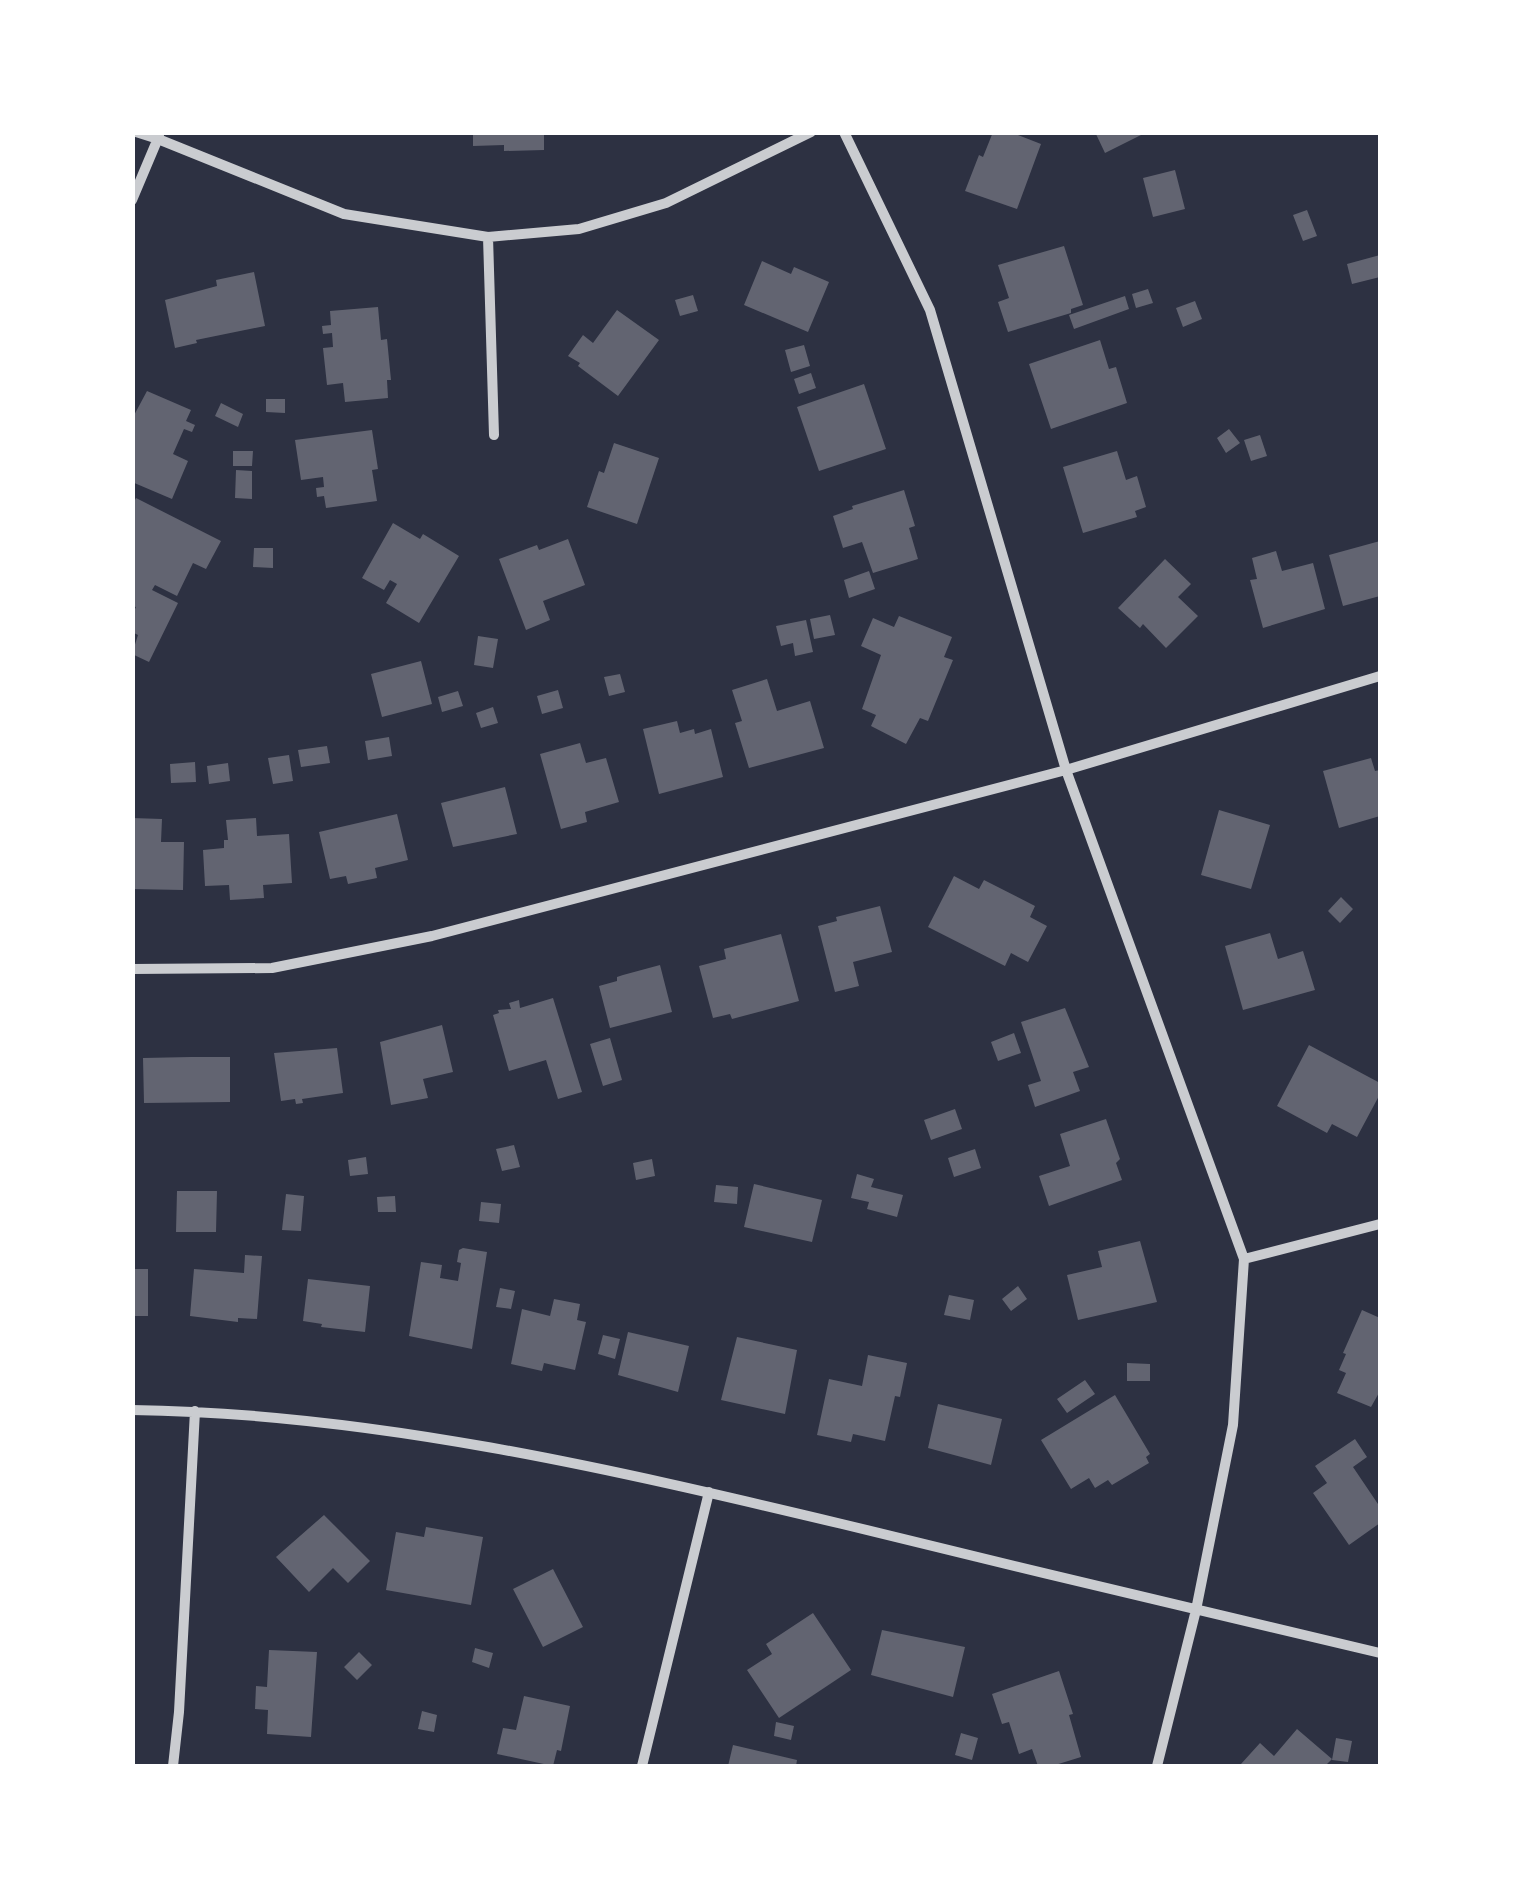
<svg xmlns="http://www.w3.org/2000/svg" width="1513" height="1899" viewBox="0 0 1513 1899" font-family="Overpass,sans-serif">
	<rect width="100%" height="100%" fill="#2d3142"/>
	<!-- building -->
	<path fill="#626471" d="M473 132H544V150L504 151V145L473 146Z
		M993 132H1010L1041 144 1017 209 965 191 979 155 983 157Z
		M1095 132H1147L1105 153Z
		M1175 170 1185 209 1153 217 1143 178Z
		M1307 210 1317 236 1303 241 1293 215Z
		M1064 246 1083 305 1071 309V313L1008 332 998 302 1009 298 998 265Z
		M1380 255V277L1352 284 1347 264Z
		M762 261 791 274 794 267 829 282 808 332 744 305Z
		M254 272 265 326 196 340 197 343 175 348 165 300 217 286 216 280Z
		M1148 289 1153 303 1136 308 1132 294Z
		M693 295 698 311 680 316 675 300Z
		M1125 296 1129 309 1074 329 1069 315Z
		M1195 301 1202 319 1183 327 1176 308Z
		M378 307 381 340 387 339 391 380H387L388 398 345 402 343 383 327 385 323 348 333 347 332 333 323 334 322 326 331 325 330 311Z
		M617 310 659 340 618 396 578 366 580 363 568 356 583 335 593 343Z
		M1100 340 1109 369 1116 367 1127 403 1051 429 1029 364Z
		M804 345 810 366 791 372 785 350Z
		M811 373 816 388 799 394 794 379Z
		M864 384 886 449 819 471 797 407Z
		M147 391 191 410 186 421 195 425 192 432 184 429 173 454 188 461 172 499 132 482V419Z
		M266 399H285V413L266 412Z
		M221 403 243 414 238 427 215 416Z
		M1229 429 1240 443 1226 453 1217 438Z
		M372 430 378 469 372 470 377 501 326 508 324 496 317 497 316 488 324 487 323 477 301 480 295 440Z
		M1260 435 1267 456 1251 461 1244 440Z
		M614 443 659 458 637 524 587 507 599 471 604 473Z
		M233 451H253L252 466H233Z
		M1117 451 1126 480 1137 476 1146 507 1135 511 1137 517 1083 533 1063 467Z
		M236 470 252 471V499L235 498Z
		M904 490 915 526 909 528 918 559 873 573 862 542 843 548 833 516 853 509 852 506Z
		M136 498 221 541 206 569 193 563 177 596 155 585 152 590 178 603 149 662 132 654 138 635 132 632V615L136 607 132 606V506Z
		M393 523 420 539 423 534 459 556 419 623 386 603 397 584 390 580 384 590 362 578Z
		M568 539 585 585 543 601 550 620 526 630 499 559 537 545 539 550Z
		M1380 541V596L1343 606 1329 555Z
		M254 548H273V568L253 567Z
		M1276 551 1282 571 1313 563 1325 609 1263 628 1250 580 1257 579 1252 558Z
		M1165 559 1191 584 1178 597 1198 616 1166 648 1143 624 1140 628 1118 608Z
		M869 571 875 589 849 598 844 580Z
		M830 615 835 635 814 639 810 619Z
		M899 616 952 637 944 657 953 660 928 721 920 718 906 744 871 726 876 715 862 709 881 655 861 646 873 618 894 627Z
		M806 620 813 652 795 656 793 643 781 646 776 626Z
		M478 636 498 639 493 668 474 665Z
		M421 661 432 704 382 717 371 674Z
		M620 674 625 692 609 696 604 677Z
		M767 679 777 711 810 701 824 748 749 768 735 723 742 721 732 690Z
		M558 690 563 708 542 714 537 696Z
		M458 691 463 706 442 712 438 697Z
		M493 707 498 723 481 728 476 713Z
		M677 721 680 733 694 729 695 734 711 729 723 777 659 794 643 729Z
		M389 737 392 756 368 760 365 741Z
		M580 743 586 763 606 758 619 802 585 812 587 822 561 829 540 754Z
		M327 746 330 763 301 767 298 750Z
		M289 755 293 781 273 784 268 758Z
		M1371 758 1375 771 1380 770V816L1339 828 1323 771Z
		M195 762 196 782 171 783 170 764Z
		M228 763 230 781 209 784 207 766Z
		M505 787 517 834 453 847 441 803Z
		M1219 810 1270 825 1251 889 1201 875Z
		M397 814 408 860 375 868 377 878 348 884 346 876 330 879 319 832Z
		M132 818 162 819 161 842H184L183 890 132 889Z
		M256 818 257 836 289 834 292 883 263 885 264 898 230 900 229 885 205 886 203 850 224 848V840H228L226 820Z
		M954 876 979 889 984 880 1035 906 1030 917 1047 926 1028 962 1011 953 1005 966 928 927Z
		M1341 897 1353 909 1340 923 1328 911Z
		M880 906 892 952 853 962 859 986 835 992 818 926 837 921 836 917Z
		M1270 933 1278 959 1303 951 1315 990 1243 1010 1225 946Z
		M781 934 799 1001 732 1019 730 1014 713 1018 699 966 726 959 724 949Z
		M660 965 672 1012 610 1028 599 986 617 981V977L623 975Z
		M553 998 582 1092 558 1099 546 1060 509 1071 493 1015 499 1013 498 1010 511 1009 509 1003 519 1000 520 1008Z
		M1065 1008 1089 1067 1073 1072 1080 1091 1035 1107 1028 1085 1041 1081 1021 1022Z
		M442 1025 453 1072 423 1079 428 1098 391 1105 380 1042Z
		M1014 1033 1021 1053 998 1061 991 1042Z
		M610 1038 622 1080 603 1086 590 1044Z
		M1309 1045 1380 1083V1094L1357 1137 1332 1124 1327 1133 1277 1106Z
		M337 1048 343 1093 302 1099 303 1103 296 1104 295 1099 281 1101 274 1053Z
		M191 1057H230V1102L144 1103 143 1058Z
		M955 1109 962 1129 931 1140 924 1120Z
		M1106 1119 1120 1159 1116 1163 1122 1180 1049 1206 1039 1176 1070 1166 1060 1134Z
		M514 1145 520 1167 502 1171 496 1149Z
		M975 1149 981 1168 954 1177 948 1158Z
		M366 1157 368 1174 350 1176 348 1160Z
		M652 1159 655 1176 636 1180 633 1163Z
		M857 1174 874 1179 871 1187 903 1195 897 1217 867 1209 869 1202 851 1198Z
		M754 1184 822 1200 812 1242 744 1227Z
		M716 1185 738 1187 737 1204 714 1202Z
		M177 1191H217L216 1232H176Z
		M286 1194 304 1196 301 1231 282 1230Z
		M395 1196 396 1212H378L377 1197Z
		M481 1202 501 1204 499 1223 479 1221Z
		M1140 1241 1157 1302 1078 1320 1067 1275 1102 1267 1098 1251Z
		M463 1248 487 1252 472 1349 409 1336 421 1262 442 1265 440 1278 458 1281 461 1263 457 1262 459 1250Z
		M245 1255 262 1256 257 1319 238 1318V1322L190 1316 194 1269 244 1273Z
		M132 1269H148V1316H132Z
		M308 1279 370 1286 365 1332 321 1327 322 1324 303 1321Z
		M1018 1286 1027 1299 1011 1311 1002 1299Z
		M500 1288 515 1291 511 1309 496 1307Z
		M949 1295 974 1300 970 1320 944 1315Z
		M554 1299 580 1304 577 1320 586 1322 575 1370 544 1363 542 1371 511 1364 522 1309 550 1316Z
		M1362 1310 1380 1318V1391L1371 1407 1337 1393 1346 1373 1339 1370 1346 1354 1343 1353Z
		M628 1332 689 1346 678 1392 618 1375Z
		M603 1335 620 1339 615 1359 598 1354Z
		M737 1337 797 1350 785 1414 721 1400Z
		M868 1355 907 1363 900 1397 895 1396 885 1441 853 1434 851 1442 817 1435 829 1379 862 1386Z
		M1127 1363 1150 1364V1381H1127Z
		M1085 1380 1095 1394 1067 1413 1057 1399Z
		M1115 1395 1150 1454 1146 1457 1149 1463 1112 1485 1108 1480 1095 1488 1089 1478 1071 1489 1041 1440Z
		M938 1404 1002 1419 991 1465 928 1448Z
		M1355 1439 1367 1457 1353 1467 1380 1507V1523L1349 1545 1313 1493 1327 1483 1315 1466Z
		M324 1515 370 1561 348 1583 333 1568 309 1592 276 1557Z
		M426 1527 483 1537 471 1605 386 1590 396 1532 424 1537Z
		M553 1569 583 1627 543 1647 513 1589Z
		M813 1613 851 1670 779 1718 747 1670 772 1654 766 1644Z
		M882 1630 965 1647 953 1697 871 1675Z
		M475 1648 493 1653 489 1668 472 1662Z
		M269 1650 317 1652 311 1737 267 1734 268 1710 255 1709 256 1686 267 1687Z
		M359 1652 372 1665 357 1680 344 1667Z
		M1059 1671 1073 1714 1069 1715 1081 1757 1052 1766H1038L1032 1749 1019 1754 1009 1722 1002 1724 992 1694Z
		M524 1696 570 1706 561 1751 557 1750 553 1766 497 1754 503 1728 516 1730Z
		M422 1711 437 1715 434 1732 418 1729Z
		M776 1722 794 1726 791 1740 774 1736Z
		M1297 1729 1332 1759 1325 1766 1241 1764 1260 1743 1274 1756Z
		M961 1733 978 1738 972 1760 955 1755Z
		M1336 1738 1352 1741 1348 1762 1332 1760Z
		M733 1745 797 1760 796 1766H728Z"/>
	<g fill="none" stroke-linecap="round" stroke-linejoin="round">
		<!-- minor -->
		<path stroke="#caccd0" stroke-width="10" d="M136 132 158 139 344 214 488 237 579 229 666 203 811 132
			M844 132 930 310 1066 770 1244 1259 1233 1425 1196 1610 1157 1766
			M132 200 159 136
			M488 237 494 435
			M132 969 272 968 432 936 1066 770 1380 676
			M1244 1259 1380 1224
			M132 1410C372 1413 611 1469 842 1524 1021 1568 1201 1611 1380 1653
			M173 1766 179 1712 195 1411
			M642 1766 709 1492"/>
	</g>
	<!-- border -->
	<rect width="1513" height="1899" fill="none" stroke="#ffffff" stroke-width="270"/>
</svg>
